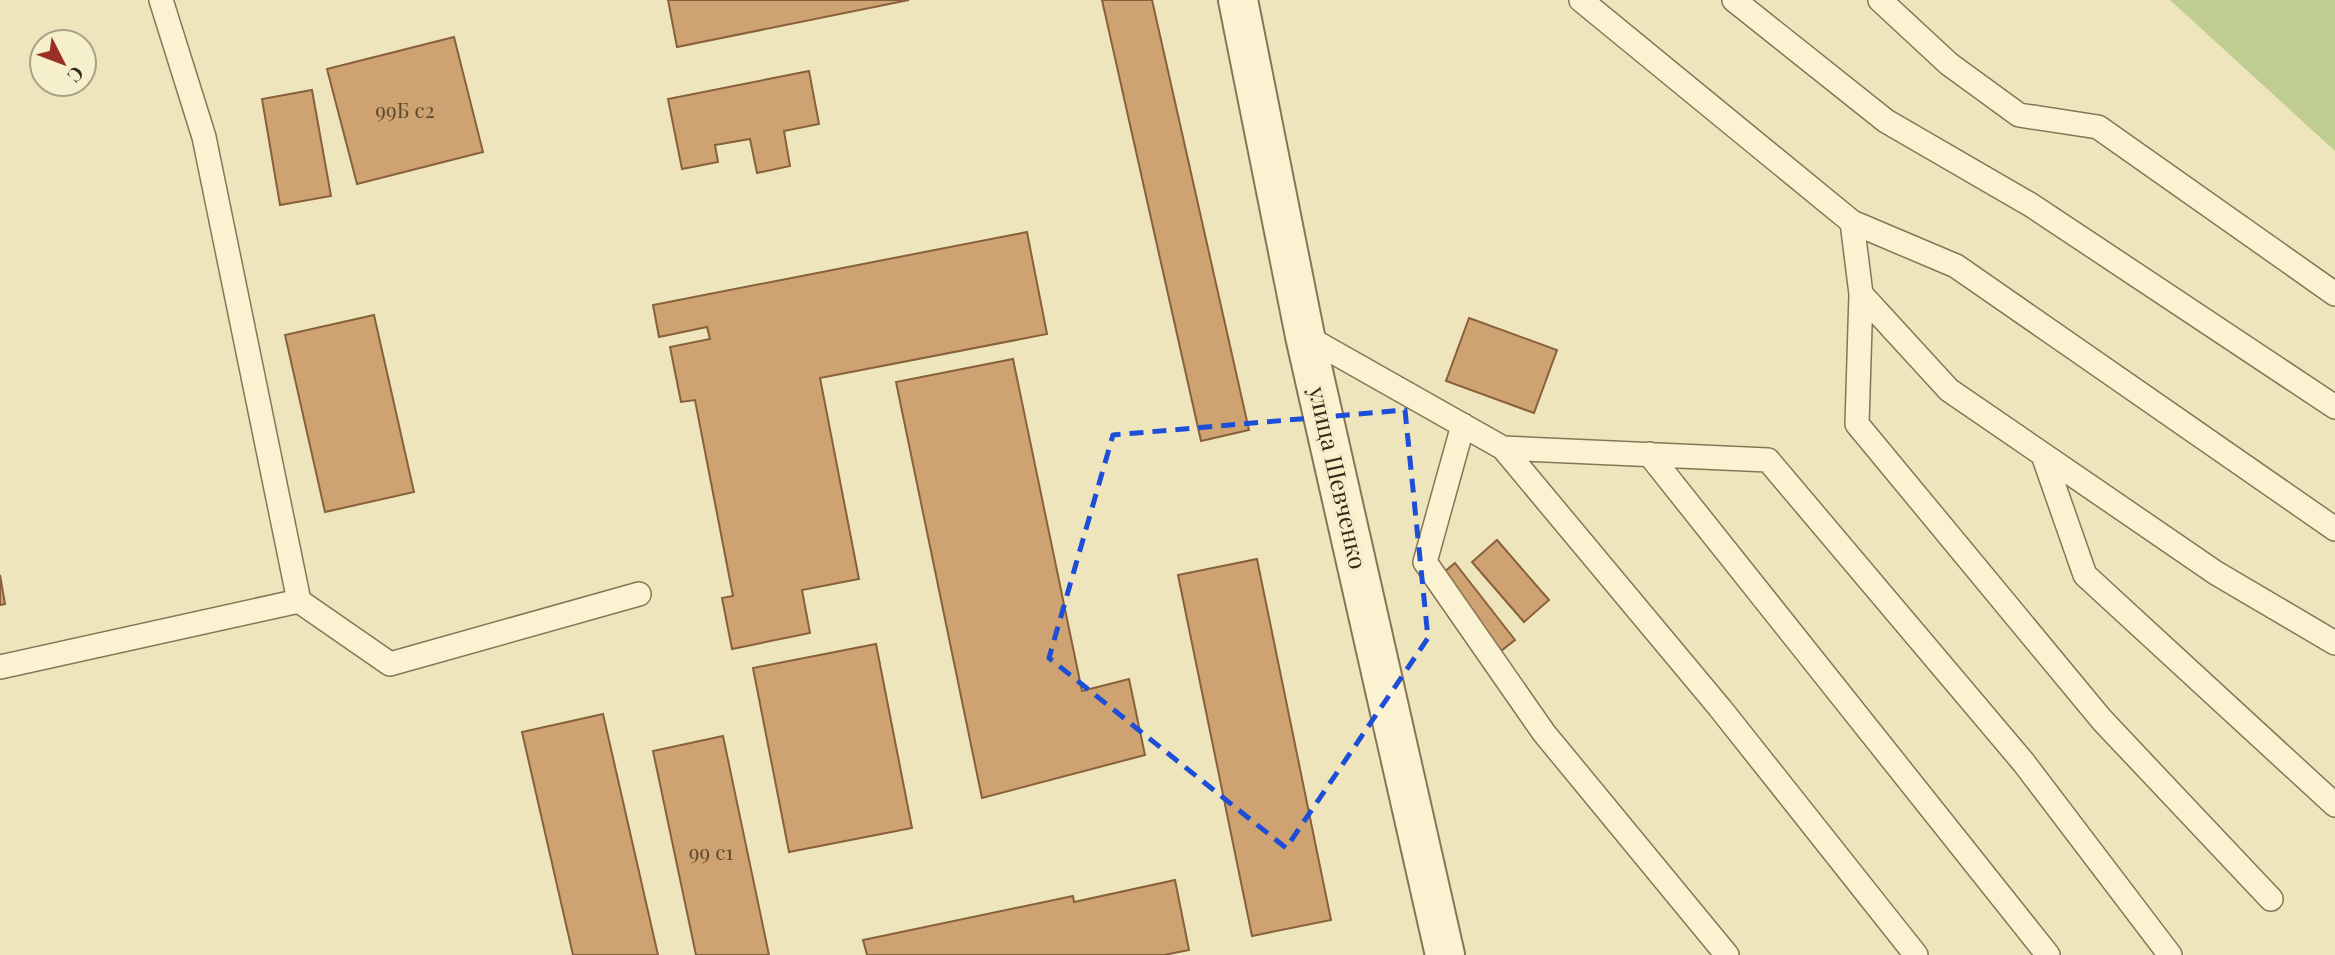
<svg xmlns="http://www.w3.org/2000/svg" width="2335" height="955" viewBox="0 0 2335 955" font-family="'Playfair Display',serif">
	<rect width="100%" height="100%" fill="#efe5bd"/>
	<!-- green -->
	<path fill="#bfcd91" d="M2170 0H2335V151Z"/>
	<!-- building -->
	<path fill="#cea271" stroke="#87613b" stroke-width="2" d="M668 0H909L677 47Z
		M1102 0H1152L1249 430 1201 441Z
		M454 37 483 152 357 184 327 69Z
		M809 71 819 124 784 131 790 166 757 173 750 139 715 145 718 162 682 169 668 99Z
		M312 90 331 196 280 205 262 99Z
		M1027 232 1047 334 820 378 859 579 802 590 810 633 732 649 722 598 733 596 695 400 681 402 670 347 710 339 707 327 659 337 653 305Z
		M374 315 414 492 325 512 285 335Z
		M1469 318 1557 350 1534 413 1446 381Z
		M1013 359 1082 691 1129 679 1145 755 982 798 896 382Z
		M1497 540 1549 600 1524 622 1472 562Z
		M1257 559 1331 920 1252 936 1178 575Z
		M1455 563 1515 640 1497 654 1437 578Z
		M0 575 5 604 0 605Z
		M876 644 912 828 789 852 753 668Z
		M603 714 658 955H573L522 732Z
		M723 736 769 955H696L653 751Z
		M1175 880 1189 950 1164 955H867L863 940 1073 896 1074 902Z"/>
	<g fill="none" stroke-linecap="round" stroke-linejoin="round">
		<!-- service casing -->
		<g stroke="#877555" stroke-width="26">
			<path id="service" d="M161 0 204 137 299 601 390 664 639 594
				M1581 0 1852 222 1956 266 2335 529
				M1734 0 1886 121 2031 205 2335 407
				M1880 0 1949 64 2019 115 2098 127 2335 294
				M1852 222 1861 294 1949 390 2216 573 2335 643
				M1861 294 1857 424 2102 720 2271 899
				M1305 336 1503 448 1768 460 2024 763 2170 955
				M1463 425 1425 562 1544 733 1727 955
				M1503 448 1720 708 1916 955
				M1649 454 2048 955
				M2043 455 2085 575 2335 805
				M0 667 299 601"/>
		</g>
		<!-- minor casing -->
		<g stroke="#877555" stroke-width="42">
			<path id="minor" d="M1238 0 1305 336 1445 955"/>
		</g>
		<!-- service -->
		<use href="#service" stroke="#faf2d0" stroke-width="23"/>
		<!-- minor -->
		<use href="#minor" stroke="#faf2d0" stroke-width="38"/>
	</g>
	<!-- marked area -->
	<path fill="none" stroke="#1d4ed8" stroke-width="5" stroke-dasharray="14 9" stroke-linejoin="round" d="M1405 410 1428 638 1286 848 1049 658 1113 435Z"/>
	<g text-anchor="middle" stroke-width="7" stroke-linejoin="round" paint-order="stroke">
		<!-- number labels -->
		<g font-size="21" fill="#5c4930">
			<text x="405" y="118">99Б с2</text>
			<text x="711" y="860">99 с1</text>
		</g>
		<!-- street labels -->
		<g font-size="24" fill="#362b1b" stroke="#f6efcc">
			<text transform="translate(1337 478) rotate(77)" y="8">улица Шевченко</text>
		</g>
	</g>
	<!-- north arrow -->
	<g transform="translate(63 63) rotate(132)"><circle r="33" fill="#f6efcc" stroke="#a9a185" stroke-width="2"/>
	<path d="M0-5L12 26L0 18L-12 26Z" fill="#983024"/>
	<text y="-10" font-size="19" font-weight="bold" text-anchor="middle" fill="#362b1b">С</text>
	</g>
</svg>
